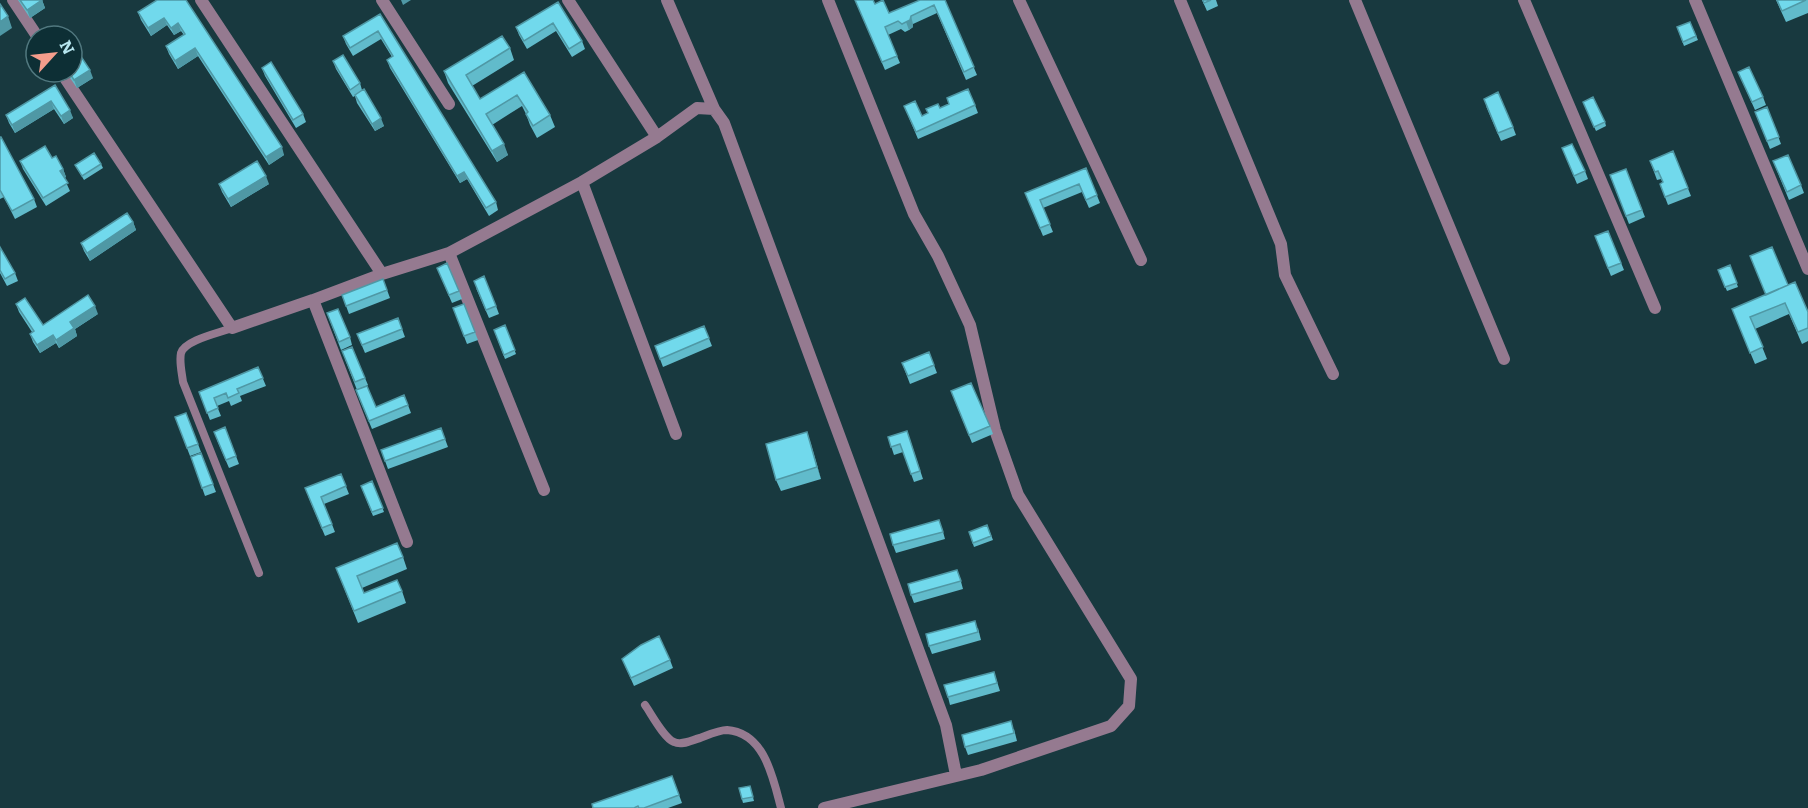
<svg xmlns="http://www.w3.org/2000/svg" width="1808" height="808" viewBox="0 0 1808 808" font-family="Literata,serif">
	<rect width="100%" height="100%" fill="#18393f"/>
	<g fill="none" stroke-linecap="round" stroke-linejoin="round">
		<!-- lane -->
		<path stroke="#957a90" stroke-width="8" d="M232 328C219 333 185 340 181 353 179 362 182 373 183 382L259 573
			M645 705C652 715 664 738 674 742 682 746 692 740 700 738 708 735 719 730 727 730 765 733 773 778 781 808"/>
		<!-- street -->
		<path stroke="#957a90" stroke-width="12" d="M13 0 37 36
			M201 0 382 274
			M382 0 449 104
			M568 0 657 137
			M667 0 714 109
			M1019 0 1141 260
			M1180 0 1281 244 1285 275 1333 374
			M1355 0 1504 359
			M1524 0 1655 308
			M1695 0 1808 269
			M61 72 232 328 313 300 382 274 449 253 582 182 657 137 697 108 714 109 724 123 946 725 956 775
			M582 182 676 434
			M449 253 544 490
			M313 300 407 542
			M824 808 981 770 1111 726 1129 706 1131 679 1018 495 995 430 970 325 938 256 914 214 828 0"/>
	</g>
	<!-- wall -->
	<path fill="#61bbcb" d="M18 0H42L45 8 30 18Z
		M186 0 284 155 269 165 198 56 178 69 169 54 166 46 184 35 181 31 174 35 167 25 151 36 141 20 138 12Z
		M855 0H873L875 4 889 13 945 0 977 75 966 80 937 13 913 24V27L909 30 905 32 901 29 888 35 900 63 885 70Z
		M1202 0H1216L1218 6 1207 11Z
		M1776 0H1808V13L1786 22Z
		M558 2 582 41 585 49 572 57 556 31 527 49 519 35 516 27Z
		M380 14 496 202 498 210 489 216 467 179 460 183 390 68 387 60 392 57 381 39 353 56 346 44 343 36Z
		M1690 22 1698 40 1684 46 1677 27Z
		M510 48 514 60 472 86 480 99 524 72 550 115 555 127 537 138 530 125 526 114 522 106 492 125 508 155 497 162 448 83 444 71Z
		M333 61 360 83 362 90 384 126 375 131 357 103 355 96 353 97 336 69Z
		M262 68 303 114 306 122 296 128 265 76Z
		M66 72H72L93 78 77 88Z
		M1738 72 1763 97 1766 105 1755 110Z
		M55 85 73 118 64 124 54 109 15 133 9 123 6 115Z
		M1583 102 1605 122 1606 126 1596 131Z
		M975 105 978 113 918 139 904 106 922 116 940 108Z
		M1486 106 1513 127 1516 135 1501 141Z
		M1767 107 1781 144 1770 149 1755 112Z
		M0 137 34 199 37 207 15 219 4 197 0 199Z
		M1562 148 1585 171 1588 179 1577 184Z
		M1673 151 1691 196 1668 205 1660 184 1663 183 1661 179 1657 180 1650 161Z
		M52 158 63 169 66 177 64 178 70 191 46 206 23 169 20 161Z
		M1773 161 1801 185 1804 193 1789 200Z
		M101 164 103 168 84 180 75 165Z
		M1086 168 1100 203 1089 208 1082 192 1043 208 1053 232 1043 236 1025 193Z
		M1626 169 1645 217 1629 224 1610 175Z
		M219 184H269L231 207 222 192Z
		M133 222 136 230 90 261 84 251 81 243Z
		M1608 231 1624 270 1611 276 1595 236Z
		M0 247 15 273 18 281 7 286 0 273Z
		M1730 265 1738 287 1727 291 1718 270Z
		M437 268 459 291 462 299 452 303Z
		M383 279 390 298 349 314 342 295Z
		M1788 285 1808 312V341L1802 344 1789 314 1755 329 1767 359 1755 364 1732 309Z
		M476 288 496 306 499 314 489 318Z
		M16 304 43 325 98 314 75 329 77 336 59 348 56 343 40 353 33 342 30 334 32 332 19 312Z
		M464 304 478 340 467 344 453 308Z
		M327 313 350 337 352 345 341 350Z
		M398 318 405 337 365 353 357 334Z
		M505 325 516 354 505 359 494 330Z
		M704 326 712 346 663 367 655 346Z
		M929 352 937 373 910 384 902 363Z
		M345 359 365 378 368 385 357 390Z
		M258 367 266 386 240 396 242 401 231 406 229 401 217 406 221 416 210 420 199 392Z
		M359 398 376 407 408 405 411 413 372 429Z
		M954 399 990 426 993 434 972 443Z
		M175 417 198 444 201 452 190 456Z
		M225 427 239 464 229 468 217 440Z
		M441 428 448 447 388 469 381 450Z
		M907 431 923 479 914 482 903 452 894 455 888 437Z
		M807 432 821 479 781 491 776 480Z
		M201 453 216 492 205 496 191 457Z
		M341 474 349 494 324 504 335 532 325 536 308 496Z
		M372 481 384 512 373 516 361 486Z
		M987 525 993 540 974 547 969 532Z
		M942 528 945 539 896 553 893 545Z
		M403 557 407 569 362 588 364 593 402 591 406 603 358 623 336 568Z
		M960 578 963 589 914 603 911 595Z
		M978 628 981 640 932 654 929 646Z
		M622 659 670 660 673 668 634 686Z
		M994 672 1000 691 950 705 948 697Z
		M1014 729 1017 741 968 755 965 747Z
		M672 776 682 803 668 808H593Z
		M750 786 754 801 743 803 739 788Z"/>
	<!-- shaded-wall -->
	<path fill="#4f98a5" d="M42 0 45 8 30 18 27 10Z
		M401 0H411L403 5Z
		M8 16 12 28 0 36V22Z
		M911 16 913 24V27L909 30 906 22Z
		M164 18 167 25 151 36 148 28Z
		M178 23 181 31 174 35 171 28Z
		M195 48 198 56 178 69 175 61Z
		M90 70 93 78 77 88 74 80Z
		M51 101 54 109 15 133 12 125Z
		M70 110 73 118 64 124 61 116Z
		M381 118 384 126 375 131 372 124Z
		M504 144 508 155 497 162 492 151Z
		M282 147 284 155 269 165 266 157Z
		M63 169 66 177 63 179 60 171Z
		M464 172 467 179 460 183 457 176Z
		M266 176 269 184 231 207 228 199Z
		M133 222 136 230 90 261 87 253Z
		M95 306 98 314 75 329 77 336 59 348 56 340 70 322Z
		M53 335 56 343 40 353 37 345Z
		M807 432 811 444 821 479 817 467Z"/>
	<!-- building -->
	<path fill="#71d9ec" stroke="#4f98a5" stroke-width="1.5" d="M20 0H42L27 10Z
		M157 0H186L282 147 266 157 195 48 175 61 166 46 185 34 178 23 171 28 164 18 148 28 138 12Z
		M855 0H873L875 4 883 0 889 13 920 0H945L974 67 964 72 934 5 911 16 910 20 902 24 898 21 885 27 897 56 882 62Z
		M1203 0H1211L1204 3Z
		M1777 0H1806L1782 11Z
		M558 2 582 41 569 49 553 23 524 41 516 27Z
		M0 4 8 16 0 22Z
		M380 14 496 202 486 208 464 172 457 176 387 60 393 56 378 31 350 48 343 36Z
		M1690 22 1696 36 1683 42 1677 27Z
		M65 32 68 36H60Z
		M502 36 510 48 466 75 480 99 524 72 550 115 533 126 526 114 528 112 517 95 486 114 504 144 492 151 444 71Z
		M72 43 90 70 74 80 69 72H72Z
		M343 55 360 83 350 90 333 61Z
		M271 62 303 114 293 120 262 68Z
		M1749 67 1763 97 1752 102 1738 72Z
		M55 85 70 110 61 116 51 101 12 125 6 115Z
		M364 89 381 118 372 124 355 95Z
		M968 89 975 105 916 132 904 106 915 101 922 116 928 113 926 109 938 104 940 108 949 104 947 98Z
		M1498 92 1513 127 1498 133 1484 99Z
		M1593 97 1605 122 1594 127 1583 102Z
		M1767 107 1779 137 1767 141 1755 112Z
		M0 137H1L34 199 12 211 0 190Z
		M1572 144 1585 171 1574 176 1562 148Z
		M45 146 52 158 56 156 63 169 60 171 68 183 43 198 20 161Z
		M1673 151 1688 188 1665 197 1660 184 1663 182 1658 171 1655 172 1650 161Z
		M94 153 101 164 82 176 75 165Z
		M1788 155 1801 185 1787 192 1773 161Z
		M257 161 266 176 228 199 219 184Z
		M1086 168 1097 195 1086 200 1079 184 1040 200 1050 224 1040 228 1025 193Z
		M1626 169 1642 210 1626 216 1610 175Z
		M127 213 133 222 87 253 81 243Z
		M1608 231 1621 263 1608 268 1595 236Z
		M0 247 15 273 5 279 0 270Z
		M1772 247 1788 285 1766 295 1750 256Z
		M447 263 459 291 449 295 437 268Z
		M1730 265 1737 283 1725 287 1718 270Z
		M484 276 496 306 486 310 474 281Z
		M383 279 387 290 346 306 342 295Z
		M1795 282 1808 312V328L1798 332 1785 303 1750 317 1763 347 1750 353 1732 309Z
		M88 295 95 306 70 322 74 328 56 340 53 335 37 345 30 334 34 331 16 304 25 298 43 325Z
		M464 304 475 332 464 336 453 308Z
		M338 309 350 337 339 342 327 313Z
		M398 318 402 329 362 345 357 334Z
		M505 325 515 350 504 355 494 330Z
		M704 326 709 338 660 359 655 346Z
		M352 347 365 378 355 382 342 351Z
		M929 352 934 365 908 376 902 363Z
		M258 367 263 378 237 389 239 393 228 398 226 393 214 398 218 408 207 413 199 392Z
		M971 383 990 426 969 435 951 391Z
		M367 386 376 407 404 395 408 405 369 421 356 390Z
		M186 413 198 444 187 448 175 417Z
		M225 427 236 456 226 460 214 432Z
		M441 428 445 439 385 461 381 450Z
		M907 431 920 471 911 474 900 444 891 447 888 437Z
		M807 432 817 467 776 480 766 444Z
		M201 453 213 484 202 488 191 457Z
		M341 474 346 486 321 497 332 524 322 528 305 488Z
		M372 481 383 508 372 512 361 486Z
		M939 520 943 532 893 545 890 534Z
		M987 525 991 536 973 543 969 532Z
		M397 543 403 557 357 576 364 593 397 580 402 591 354 611 336 568Z
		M957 570 961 581 911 595 908 584Z
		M975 621 978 632 929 646 926 634Z
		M659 636 670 660 631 678 622 659 641 645Z
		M994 672 997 683 948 697 944 685Z
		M1011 721 1014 733 965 747 962 735Z
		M672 776 679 795 644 808H639L638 806 634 808H593L592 804Z
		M750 786 753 797 742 799 739 788Z"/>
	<!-- north arrow -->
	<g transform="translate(54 54) rotate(63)"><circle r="28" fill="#0d2f35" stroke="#51787f" stroke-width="1.5"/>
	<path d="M0-4.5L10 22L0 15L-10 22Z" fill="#f49d8c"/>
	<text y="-9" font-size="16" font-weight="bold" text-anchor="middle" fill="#b6e5ee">N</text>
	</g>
</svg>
